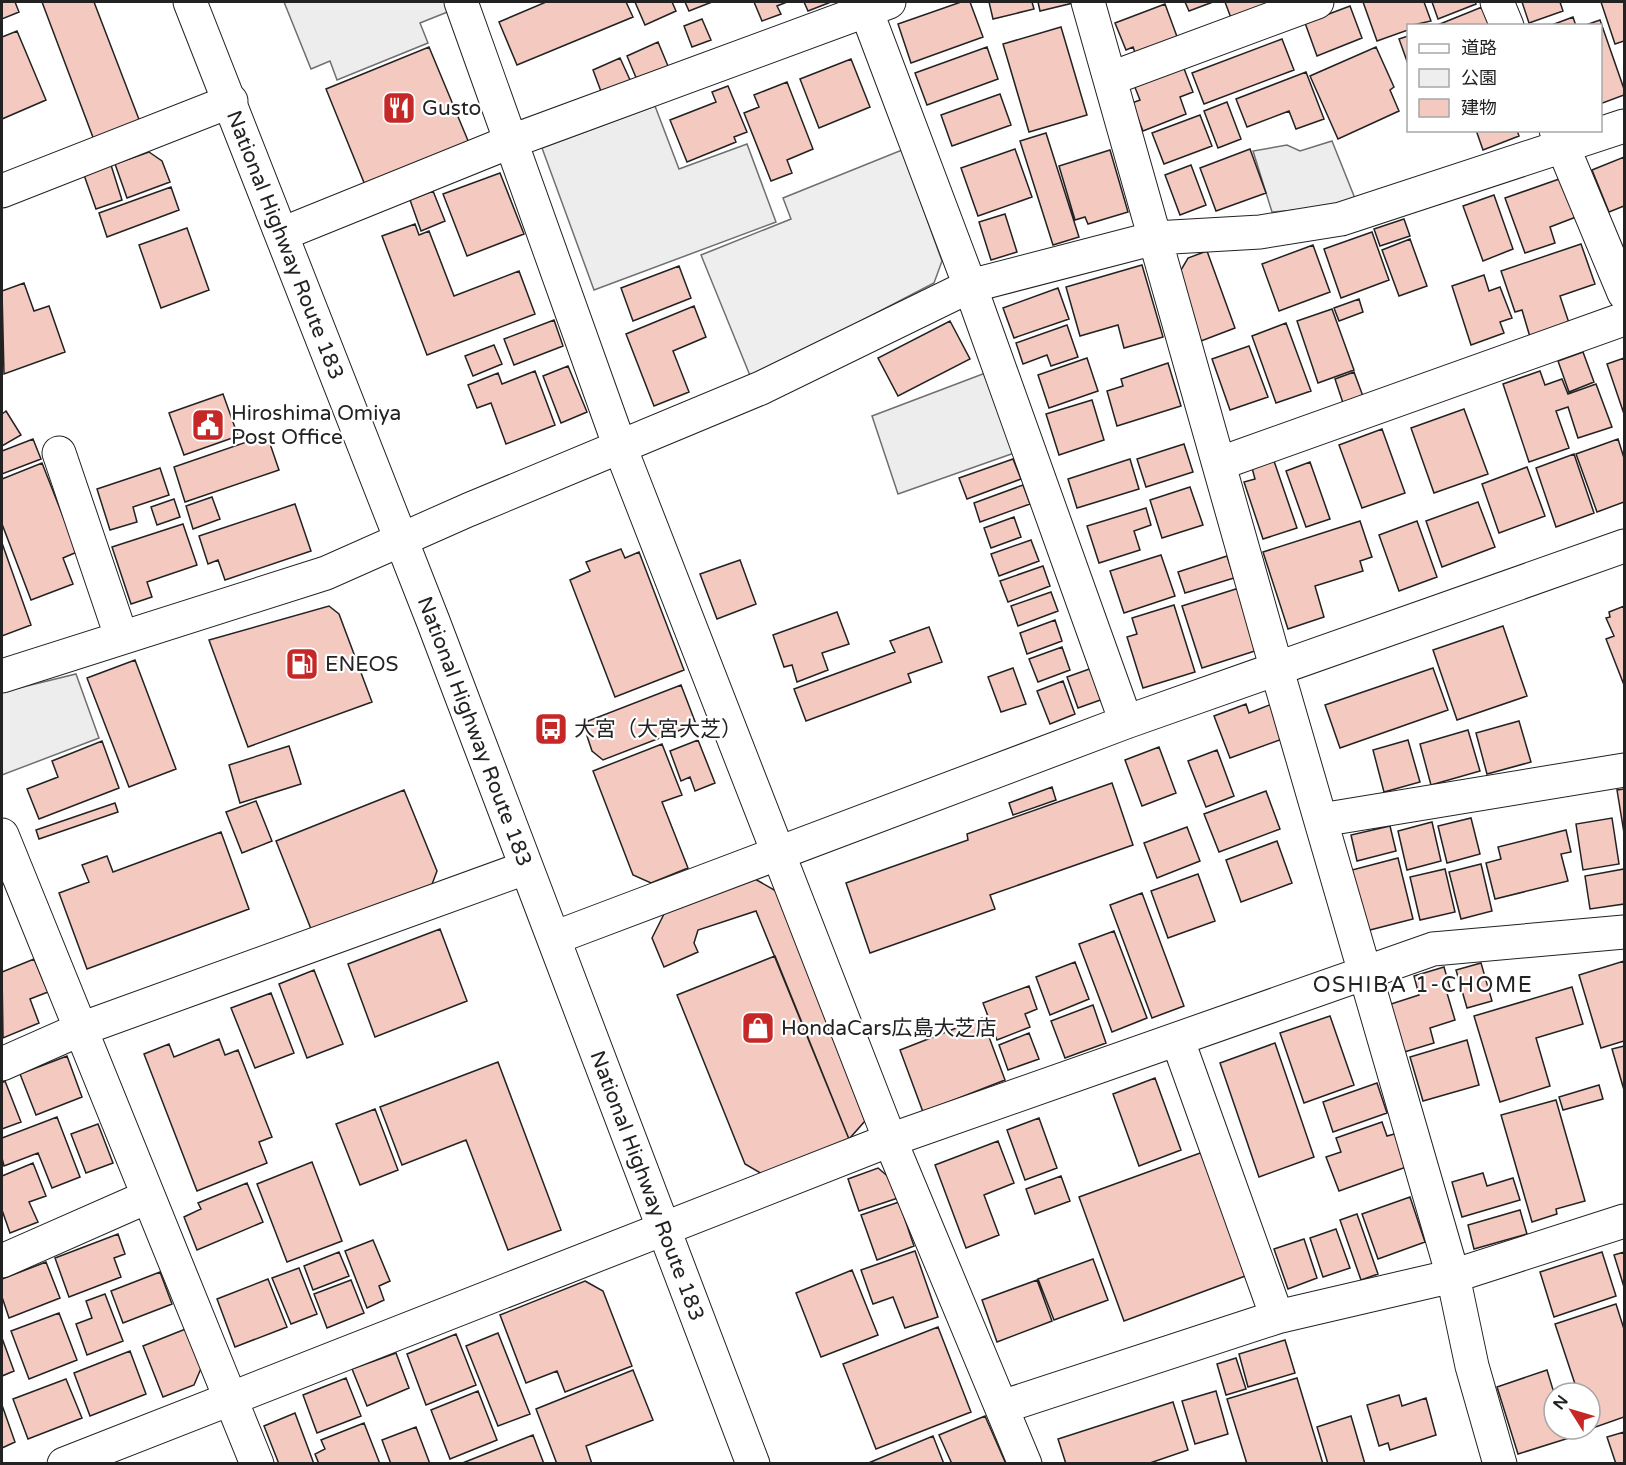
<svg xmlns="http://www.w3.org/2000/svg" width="1626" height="1465" viewBox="0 0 1626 1465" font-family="'Varela Round','Noto Sans JP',sans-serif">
	<rect width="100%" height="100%" fill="#fff"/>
	<!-- green -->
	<path fill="#eee" stroke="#6f6f6f" stroke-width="1.5" d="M902 150 942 261 934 283 751 378 701 255 791 219 783 198Z"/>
	<!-- parking -->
	<path fill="#ededed" stroke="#6f6f6f" stroke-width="1.5" d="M284 2H447L450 11 420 23 428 43 337 80 330 61 311 69Z
		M655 106 679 169 747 144 776 222 594 290 542 148Z
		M1332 141 1356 201 1323 208 1272 212 1253 151 1287 145 1300 151Z
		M988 372 1017 452 898 494 872 416Z
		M76 674 99 738 2 775V692Z"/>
	<!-- building -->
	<path fill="#f3c9c0" stroke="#222" stroke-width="1.5" d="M2 2H15L19 12 2 19Z
		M42 2H94L140 122 94 140Z
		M546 2H626L633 17 517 65 499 22Z
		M635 2H672L676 11 645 25Z
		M685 2H712L689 11Z
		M754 2H787L777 6 781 14 762 21Z
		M804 2H831L808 11Z
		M961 2H970L983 37 911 63 898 24Z
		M989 2H1032L1034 9 993 19Z
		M1038 2H1072L1073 3 1040 11Z
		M1185 2H1213L1189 11Z
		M1225 2H1274L1231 18Z
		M1363 2H1424L1431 21 1408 26V30L1377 41Z
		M1432 2H1475L1476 4 1438 19Z
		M1522 2H1560L1563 11 1529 23Z
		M1601 2H1624V41L1615 44Z
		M1165 4 1179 42 1137 58 1133 47 1126 50 1115 23Z
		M1350 6 1362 38 1317 56 1305 23Z
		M1482 7 1490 26H1435Z
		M1573 17 1576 26H1549Z
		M702 19 711 40 692 47 684 26Z
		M1600 20 1624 89V95L1600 104V26H1583Z
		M1061 27 1087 115 1029 132 1003 44Z
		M17 31 46 100 2 119V37Z
		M1408 36V64L1399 39Z
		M1282 39 1294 70 1204 104 1192 73Z
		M658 42 668 66 637 80 627 56Z
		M429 47 469 143 365 185 326 89Z
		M987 47 998 79 927 105 915 73Z
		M1376 47 1394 87 1390 90 1399 111 1338 139 1310 76Z
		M620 58 631 82 602 94 593 70Z
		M851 59 870 107 819 128 800 79Z
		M1183 66 1193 92 1180 97 1186 114 1143 131 1132 103 1140 100 1134 85Z
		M1306 72 1324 119 1296 129 1289 111 1247 127 1236 99Z
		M787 82 813 149 787 160 792 173 771 181 744 113 759 107 754 95Z
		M728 86 747 132 734 137 736 142 687 162 670 120 716 102 712 92Z
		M1000 94 1011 125 952 146 941 115Z
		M1227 102 1241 139 1218 148 1204 111Z
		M1200 115 1212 146 1164 164 1152 133Z
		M1476 130H1517L1519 136 1483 150Z
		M1046 133 1079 237 1053 245 1020 141Z
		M1015 149 1032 197 978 216 961 168Z
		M1250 149 1266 193 1216 211 1200 168Z
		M1110 150 1128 212 1088 224 1085 217 1075 220 1059 166Z
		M149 152 162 161 170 182 127 198 115 164Z
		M1624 157V206L1609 212 1592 170Z
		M111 165 122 200 96 209 84 175Z
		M1191 165 1206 205 1180 215 1165 175Z
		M500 173 524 234 467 256 443 194Z
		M1562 178 1576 217 1550 227 1555 243 1525 253 1505 198Z
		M171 187 179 210 107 237 99 213Z
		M433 191 445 221 421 231 410 200Z
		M1494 195 1513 249 1483 261 1463 206Z
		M1005 214 1017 252 991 260 979 222Z
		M1404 219 1410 236 1380 246 1374 229Z
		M415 224 419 235 429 231 454 296 519 271 535 314 427 355 382 236Z
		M187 228 209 290 161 308 139 245Z
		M1372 232 1389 280 1341 298 1324 249Z
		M1410 239 1427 286 1399 296 1382 250Z
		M1581 244 1595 284 1560 296 1569 323 1530 337 1522 310 1515 312 1501 271Z
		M1313 245 1330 292 1279 311 1262 264Z
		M1207 251 1235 328 1201 341 1178 275 1188 258Z
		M1142 265 1163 337 1124 348 1118 325 1080 336 1066 287Z
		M679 266 691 298 633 321 621 288Z
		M1484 275 1489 291 1500 287 1512 318 1500 322 1504 333 1471 345 1452 286Z
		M24 283 34 311 49 306 65 352 4 374 2 291Z
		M1058 288 1069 319 1014 338 1003 308Z
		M1359 299 1363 312 1339 321 1334 308Z
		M694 306 706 337 673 351 689 392 654 406 626 334Z
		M1332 309 1354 370 1318 383 1297 321Z
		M554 320 563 346 514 365 504 339Z
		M950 321 970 359 898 396 878 358Z
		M1286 323 1311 391 1276 403 1252 336Z
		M1067 325 1078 357 1051 366 1047 355 1023 364 1016 343Z
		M494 345 502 364 473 376 465 356Z
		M1249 346 1268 397 1230 410 1212 359Z
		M1583 352 1594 382 1569 392 1558 361Z
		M1087 358 1098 391 1049 408 1038 375Z
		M1624 358V414L1607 364Z
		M1168 363 1181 406 1117 426 1107 391 1123 386 1121 379Z
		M568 366 587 412 561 423 543 376Z
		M535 371 555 425 506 444 491 403 477 408 468 385 498 373 502 384Z
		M1540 371 1545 385 1562 379 1568 394 1596 384 1612 427 1578 438 1568 407 1556 411 1569 448 1529 462 1503 384Z
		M1354 372 1364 399 1344 406 1335 379Z
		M223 394 238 436 184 455 169 413Z
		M1092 400 1104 440 1059 455 1046 414Z
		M1464 409 1488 474 1434 493 1411 428Z
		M6 411 21 435 2 446V414Z
		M1382 429 1405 493 1362 508 1339 445Z
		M267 435 279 470 185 502 174 467Z
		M33 439 41 459 2 474V451Z
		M1618 439 1624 458V502L1597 512 1576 454Z
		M1184 444 1193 472 1146 487 1137 459Z
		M1574 454 1594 513 1556 527 1536 468Z
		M1013 459 1021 479 967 499 959 478Z
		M1130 459 1139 489 1077 508 1068 479Z
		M1274 461 1297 528 1263 539 1244 482 1255 479 1252 468Z
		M1310 462 1330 519 1306 527 1286 471Z
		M42 463 77 552 63 558 73 584 31 600 2 524V479Z
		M1527 467 1545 516 1499 533 1482 484Z
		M160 468 169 495 133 507 137 522 110 530 97 489Z
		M1023 485 1030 504 980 522 974 503Z
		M1190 487 1203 525 1162 538 1150 500Z
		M212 497 220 519 193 529 186 506Z
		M174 499 180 517 157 525 151 507Z
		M1478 502 1495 547 1442 567 1426 521Z
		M295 504 311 551 225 580 218 560 208 564 199 536Z
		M1146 508 1151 525 1134 531 1140 550 1099 563 1087 526Z
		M1014 517 1021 537 991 548 984 528Z
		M1360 521 1372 557 1360 561 1363 571 1315 586 1324 617 1288 629 1263 552Z
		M1417 521 1437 577 1399 591 1379 535Z
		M183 524 197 565 147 582 152 597 131 604 112 547Z
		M1031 540 1039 561 999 576 991 554Z
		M2 543 31 625 2 636Z
		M621 549 625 558 639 552 684 670 615 697 570 580 590 571 586 562Z
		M1161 555 1175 596 1124 613 1110 571Z
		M1227 556 1234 578 1185 593 1178 572Z
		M740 560 756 604 717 619 700 574Z
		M1043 566 1050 586 1008 602 1000 581Z
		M1239 588 1258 650 1202 668 1182 606Z
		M1051 592 1058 611 1018 626 1011 606Z
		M1174 605 1195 672 1143 688 1127 637 1137 634 1132 618Z
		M329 606 339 614 372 702 248 747 209 640Z
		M1624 606V685L1606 639 1614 636 1606 618 1610 617 1609 612Z
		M837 612 849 644 822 653 828 670 797 682 792 665 784 667 773 635Z
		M1055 620 1062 641 1027 654 1020 633Z
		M1503 626 1527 696 1457 720 1433 650Z
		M929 627 942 662 908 674 911 682 806 721 794 689 895 652 890 641Z
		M1062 647 1070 670 1038 682 1029 659Z
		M135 660 176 769 129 787 87 678Z
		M1095 667 1106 698 1078 708 1067 677Z
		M1013 668 1026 704 1001 712 988 677Z
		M1433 668 1448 710 1340 748 1325 705Z
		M1063 681 1075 714 1050 724 1037 691Z
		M681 685 696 724 603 760 592 751 587 736 588 721Z
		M1246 704 1249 713 1272 704 1285 738 1230 758 1214 716Z
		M1519 721 1531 762 1487 774 1476 733Z
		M1468 730 1480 771 1431 785 1420 744Z
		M698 740 715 783 695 791 690 777 681 781 670 751Z
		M1408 740 1420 782 1384 792 1373 750Z
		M102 741 119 788 39 819 27 789 58 777 52 761Z
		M662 744 682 795 662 802 688 868 651 883 633 875 593 771Z
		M289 746 301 784 240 803 229 765Z
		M1159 747 1176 793 1142 806 1125 760Z
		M1217 750 1234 796 1206 807 1188 761Z
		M1112 783 1133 845 990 895 995 909 870 953 846 883 968 840 967 834Z
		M1052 787 1056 800 1013 815 1009 803Z
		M1624 789V833L1617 790Z
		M404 790 437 871 431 887 313 934 276 841Z
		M1266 791 1280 829 1219 852 1204 814Z
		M256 801 272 841 242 853 226 812Z
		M115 803 118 812 39 839 36 830Z
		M1471 818 1480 854 1447 863 1438 826Z
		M1612 818 1619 864 1583 870 1576 824Z
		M1432 822 1441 861 1407 870 1398 831Z
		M1390 826 1396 851 1357 861 1351 835Z
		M1187 827 1200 861 1157 878 1144 843Z
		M1566 830 1571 852 1561 854 1568 881 1495 899 1486 863 1501 859 1498 847Z
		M221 832 249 909 87 969 59 893 89 882 82 865 107 856 113 872Z
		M1277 841 1292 883 1241 902 1226 860Z
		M1398 858 1413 919 1366 931 1352 870Z
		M1481 864 1492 911 1461 919 1449 872Z
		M1445 869 1455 912 1420 920 1410 877Z
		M1624 869V904L1590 909 1585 876Z
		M1198 874 1215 921 1168 938 1151 891Z
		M755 879 776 891 865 1121 849 1139 756 911 698 930 694 943 698 952 664 967 652 938 664 914Z
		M1142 893 1184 1006 1152 1018 1110 905Z
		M440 929 467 1001 375 1037 348 964Z
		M1114 931 1147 1018 1112 1032 1079 944Z
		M775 956 849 1139 762 1174 745 1164 677 995Z
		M34 959 48 992 30 999 39 1023 3 1038 2 972Z
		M1624 961V1041L1601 1048 1579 975Z
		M1075 962 1089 999 1050 1015 1036 977Z
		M1481 963 1492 1001 1467 1008 1456 970Z
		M1444 967 1451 992 1447 993 1455 1020 1430 1028 1434 1043 1401 1053 1388 1005 1419 995 1414 976Z
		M314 970 343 1044 307 1058 279 984Z
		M1029 986 1037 1009 1025 1014 1030 1027 997 1040 983 1003Z
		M1572 987 1583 1024 1536 1038 1550 1086 1500 1102 1474 1016Z
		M271 993 294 1053 255 1068 231 1008Z
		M1093 1005 1106 1043 1065 1058 1051 1021Z
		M1330 1016 1354 1085 1304 1103 1280 1033Z
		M982 1018 1005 1080 923 1112 900 1050Z
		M1029 1033 1039 1059 1008 1070 999 1045Z
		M219 1039 225 1055 238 1050 272 1137 259 1142 267 1163 197 1191 144 1054 169 1044 174 1057Z
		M1467 1040 1479 1085 1423 1101 1410 1057Z
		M1275 1043 1314 1157 1259 1177 1220 1063Z
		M1624 1046V1090L1612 1049Z
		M67 1056 82 1097 36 1115 20 1074Z
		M498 1062 561 1230 508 1250 466 1140 402 1165 380 1107Z
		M1155 1078 1181 1150 1139 1166 1113 1094Z
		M5 1081 21 1122 2 1129V1083Z
		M1377 1083 1387 1113 1333 1132 1323 1102Z
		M1599 1085 1603 1099 1563 1110 1559 1097Z
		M1556 1100 1585 1201 1556 1209 1557 1214 1532 1222 1501 1115Z
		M375 1109 398 1170 360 1185 336 1124Z
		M57 1117 80 1177 52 1188 38 1153 4 1166 2 1158V1138Z
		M1039 1118 1057 1168 1025 1180 1007 1130Z
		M1382 1122 1387 1136 1398 1133 1409 1166 1339 1191 1326 1157 1341 1152 1336 1138Z
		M98 1124 113 1163 86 1173 71 1134Z
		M998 1141 1014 1183 984 1195 999 1235 966 1248 935 1165Z
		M1203 1152 1248 1275 1124 1321 1079 1197Z
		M312 1162 342 1241 287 1262 257 1184Z
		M33 1163 46 1196 29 1202 38 1222 10 1233 2 1210V1176Z
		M878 1168 891 1179 898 1198 859 1211 848 1179Z
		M1483 1173 1487 1186 1513 1178 1520 1200 1462 1217 1452 1182Z
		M1061 1176 1070 1201 1035 1214 1026 1189Z
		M247 1183 263 1222 197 1250 184 1217 201 1209 198 1203Z
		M1410 1197 1425 1242 1378 1259 1362 1214Z
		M899 1202 914 1246 877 1260 861 1215Z
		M1520 1210 1527 1234 1474 1249 1468 1225Z
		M1357 1214 1378 1274 1361 1280 1340 1220Z
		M1336 1229 1350 1268 1323 1277 1310 1238Z
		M118 1234 125 1254 114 1258 121 1277 69 1297 55 1258Z
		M1304 1239 1317 1278 1288 1289 1274 1249Z
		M373 1240 390 1281 379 1286 384 1300 367 1308 345 1251Z
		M915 1251 938 1317 905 1328 893 1297 873 1304 861 1270Z
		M339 1252 349 1276 313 1290 304 1266Z
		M1602 1252 1616 1296 1554 1317 1540 1272Z
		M1624 1252V1287L1614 1255Z
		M1093 1259 1108 1300 1054 1320 1038 1279Z
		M46 1262 60 1298 9 1318 2 1297V1279Z
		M299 1268 317 1314 291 1324 272 1278Z
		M852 1270 878 1335 821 1357 796 1293Z
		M160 1272 172 1304 123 1323 111 1291Z
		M268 1279 287 1327 235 1347 217 1299Z
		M351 1280 364 1313 327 1328 314 1294Z
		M1037 1280 1052 1321 997 1342 982 1300Z
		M585 1281 603 1291 632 1366 565 1392 557 1371 526 1383 500 1315Z
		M105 1294 123 1341 87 1355 76 1324 92 1318 86 1301Z
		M1616 1304 1624 1329V1417L1590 1429V1393H1578L1555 1324Z
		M59 1313 77 1360 29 1379 11 1331Z
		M938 1327 971 1412 876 1449 843 1364Z
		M188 1328 202 1366 194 1385 163 1397 143 1346Z
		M498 1333 530 1414 498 1426 466 1346Z
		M456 1334 476 1385 426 1405 407 1354Z
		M2 1338 14 1371 2 1376Z
		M1285 1340 1295 1373 1248 1387 1239 1354Z
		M130 1351 146 1394 90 1416 74 1373Z
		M396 1353 409 1388 367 1406 352 1369Z
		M1236 1358 1246 1389 1226 1395 1217 1364Z
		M633 1370 653 1420 586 1446 592 1464H557L536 1409Z
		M1547 1370 1554 1393V1429H1566L1569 1438 1518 1454 1497 1387Z
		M346 1378 361 1416 317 1433 303 1395Z
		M1297 1378 1323 1464H1247L1227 1399Z
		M66 1379 82 1418 28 1439 13 1399Z
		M478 1391 497 1440 450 1459 431 1410Z
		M1216 1391 1228 1434 1195 1444 1182 1401Z
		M1399 1395 1402 1406 1426 1398 1436 1435 1390 1450 1388 1443 1379 1446 1367 1405Z
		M1173 1402 1188 1450 1147 1464H1066L1058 1439Z
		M2 1405 15 1442 2 1448Z
		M295 1413 314 1464H279L264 1426Z
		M985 1416 1006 1464H952L939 1435Z
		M1351 1416 1365 1464H1328L1317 1427Z
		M364 1423 380 1464H319L315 1454 325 1449 321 1440Z
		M416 1427 430 1464H391L382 1440Z
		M1624 1432V1464H1616L1607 1437Z
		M533 1435 544 1464H460Z
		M933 1436 944 1464H866Z"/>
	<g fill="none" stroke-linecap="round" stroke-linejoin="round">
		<!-- minor casing -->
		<g stroke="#222" stroke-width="35">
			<path id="minor" d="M461 2 620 447 890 1140 1025 1464
				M863 2 970 286 1126 722
				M1088 2 1277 670 1453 1276 1472 1366 1500 1464
				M1497 2 1507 26
				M1112 78 1317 2
				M1556 130 1624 293
				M2 191 231 101
				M282 234 512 141 889 2
				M59 453 121 636
				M1221 463 1624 319
				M2 676 326 573 468 510 761 388 970 286 1155 238 1260 232 1341 219 1624 126
				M1321 820 1624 770
				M2 835 257 1464
				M554 938 1126 722 1624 546
				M1178 1041 1277 1317
				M2 1064 81 1029 525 868
				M2 1261 147 1197
				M1002 1407 1277 1317 1453 1276 1624 1221
				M64 1464 890 1140 1433 949 1624 932"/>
		</g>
		<!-- highway casing -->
		<g stroke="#222" stroke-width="35">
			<g id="highway">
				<path id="s1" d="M190 2 433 621 753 1464"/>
			</g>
		</g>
		<!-- minor -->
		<use href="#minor" stroke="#fff" stroke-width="33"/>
		<!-- highway -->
		<use href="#highway" stroke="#fff" stroke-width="33"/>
	</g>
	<!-- icons -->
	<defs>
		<g id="restaurant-square" transform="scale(1.725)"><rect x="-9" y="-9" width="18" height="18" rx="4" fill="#c62828" stroke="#fff"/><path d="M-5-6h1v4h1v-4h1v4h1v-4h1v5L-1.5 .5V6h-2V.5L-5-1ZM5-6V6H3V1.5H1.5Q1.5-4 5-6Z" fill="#fff"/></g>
		<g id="civic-square" transform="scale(1.725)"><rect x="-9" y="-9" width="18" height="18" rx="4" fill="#c62828" stroke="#fff"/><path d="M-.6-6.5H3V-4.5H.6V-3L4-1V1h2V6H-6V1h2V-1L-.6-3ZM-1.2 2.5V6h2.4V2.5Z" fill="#fff"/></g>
		<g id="fuel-square" transform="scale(1.725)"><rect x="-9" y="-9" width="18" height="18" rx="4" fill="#c62828" stroke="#fff"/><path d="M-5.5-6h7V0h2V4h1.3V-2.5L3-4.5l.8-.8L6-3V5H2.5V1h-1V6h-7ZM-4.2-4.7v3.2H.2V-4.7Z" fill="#fff"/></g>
		<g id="bus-square" transform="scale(1.725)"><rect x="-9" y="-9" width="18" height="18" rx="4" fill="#c62828" stroke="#fff"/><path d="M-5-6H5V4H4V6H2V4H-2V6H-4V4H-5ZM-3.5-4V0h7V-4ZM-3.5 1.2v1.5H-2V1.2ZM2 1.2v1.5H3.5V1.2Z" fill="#fff"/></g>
		<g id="shop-square" transform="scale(1.725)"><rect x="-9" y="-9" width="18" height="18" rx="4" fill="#c62828" stroke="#fff"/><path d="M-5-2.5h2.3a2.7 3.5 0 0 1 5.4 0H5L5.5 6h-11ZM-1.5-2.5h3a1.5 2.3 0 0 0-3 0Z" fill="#fff"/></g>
	</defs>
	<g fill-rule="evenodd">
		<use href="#restaurant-square" x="399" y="108"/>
		<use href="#civic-square" x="208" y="425"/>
		<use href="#fuel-square" x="302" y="664"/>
		<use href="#bus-square" x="551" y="729"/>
		<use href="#shop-square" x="758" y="1028"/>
	</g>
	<g text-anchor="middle" stroke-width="4.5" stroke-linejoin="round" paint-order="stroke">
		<!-- poi labels -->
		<g font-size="21" fill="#222" stroke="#fff" text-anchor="start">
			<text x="422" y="115">Gusto</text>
			<text x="231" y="420">Hiroshima Omiya<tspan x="231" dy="24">Post Office</tspan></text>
			<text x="325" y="671">ENEOS</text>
			<text x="574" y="736">大宮（大宮大芝）</text>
			<text x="781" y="1035">HondaCars広島大芝店</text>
		</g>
		<!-- street labels -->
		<g font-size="21" fill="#222" stroke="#fff">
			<text dy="7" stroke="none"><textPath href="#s1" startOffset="261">National Highway Route 183</textPath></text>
			<text dy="7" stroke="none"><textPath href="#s1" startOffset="783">National Highway Route 183</textPath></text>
			<text dy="7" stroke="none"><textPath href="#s1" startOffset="1269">National Highway Route 183</textPath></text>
		</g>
		<!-- neighbourhood labels -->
		<g font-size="22" letter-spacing="1.5" fill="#222" stroke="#fff">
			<text x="1423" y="992">OSHIBA 1-CHOME</text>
		</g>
	</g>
	<!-- border -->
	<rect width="1626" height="1465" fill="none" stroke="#222222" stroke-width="6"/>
	<!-- legend -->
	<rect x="1407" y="24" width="195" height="108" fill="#ffffff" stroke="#a7a7a7" stroke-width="1.5"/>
	<rect x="1419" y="44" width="30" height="9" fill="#ffffff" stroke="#a7a7a7" stroke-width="1.5"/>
	<text x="1461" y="54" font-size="18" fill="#222222">道路</text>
	<rect x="1419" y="69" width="30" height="18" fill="#eeeeee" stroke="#a7a7a7" stroke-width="1.5"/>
	<text x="1461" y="84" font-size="18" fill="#222222">公園</text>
	<rect x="1419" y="99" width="30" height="18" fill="#f3c9c0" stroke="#a7a7a7" stroke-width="1.5"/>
	<text x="1461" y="114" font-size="18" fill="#222222">建物</text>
	<!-- north arrow -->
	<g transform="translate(1572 1411) rotate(307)"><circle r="28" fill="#ffffff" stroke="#a7a7a7" stroke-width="1.5"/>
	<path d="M0-4.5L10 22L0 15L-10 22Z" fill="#c62828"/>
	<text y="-9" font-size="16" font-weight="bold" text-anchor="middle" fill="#222222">N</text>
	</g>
</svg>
